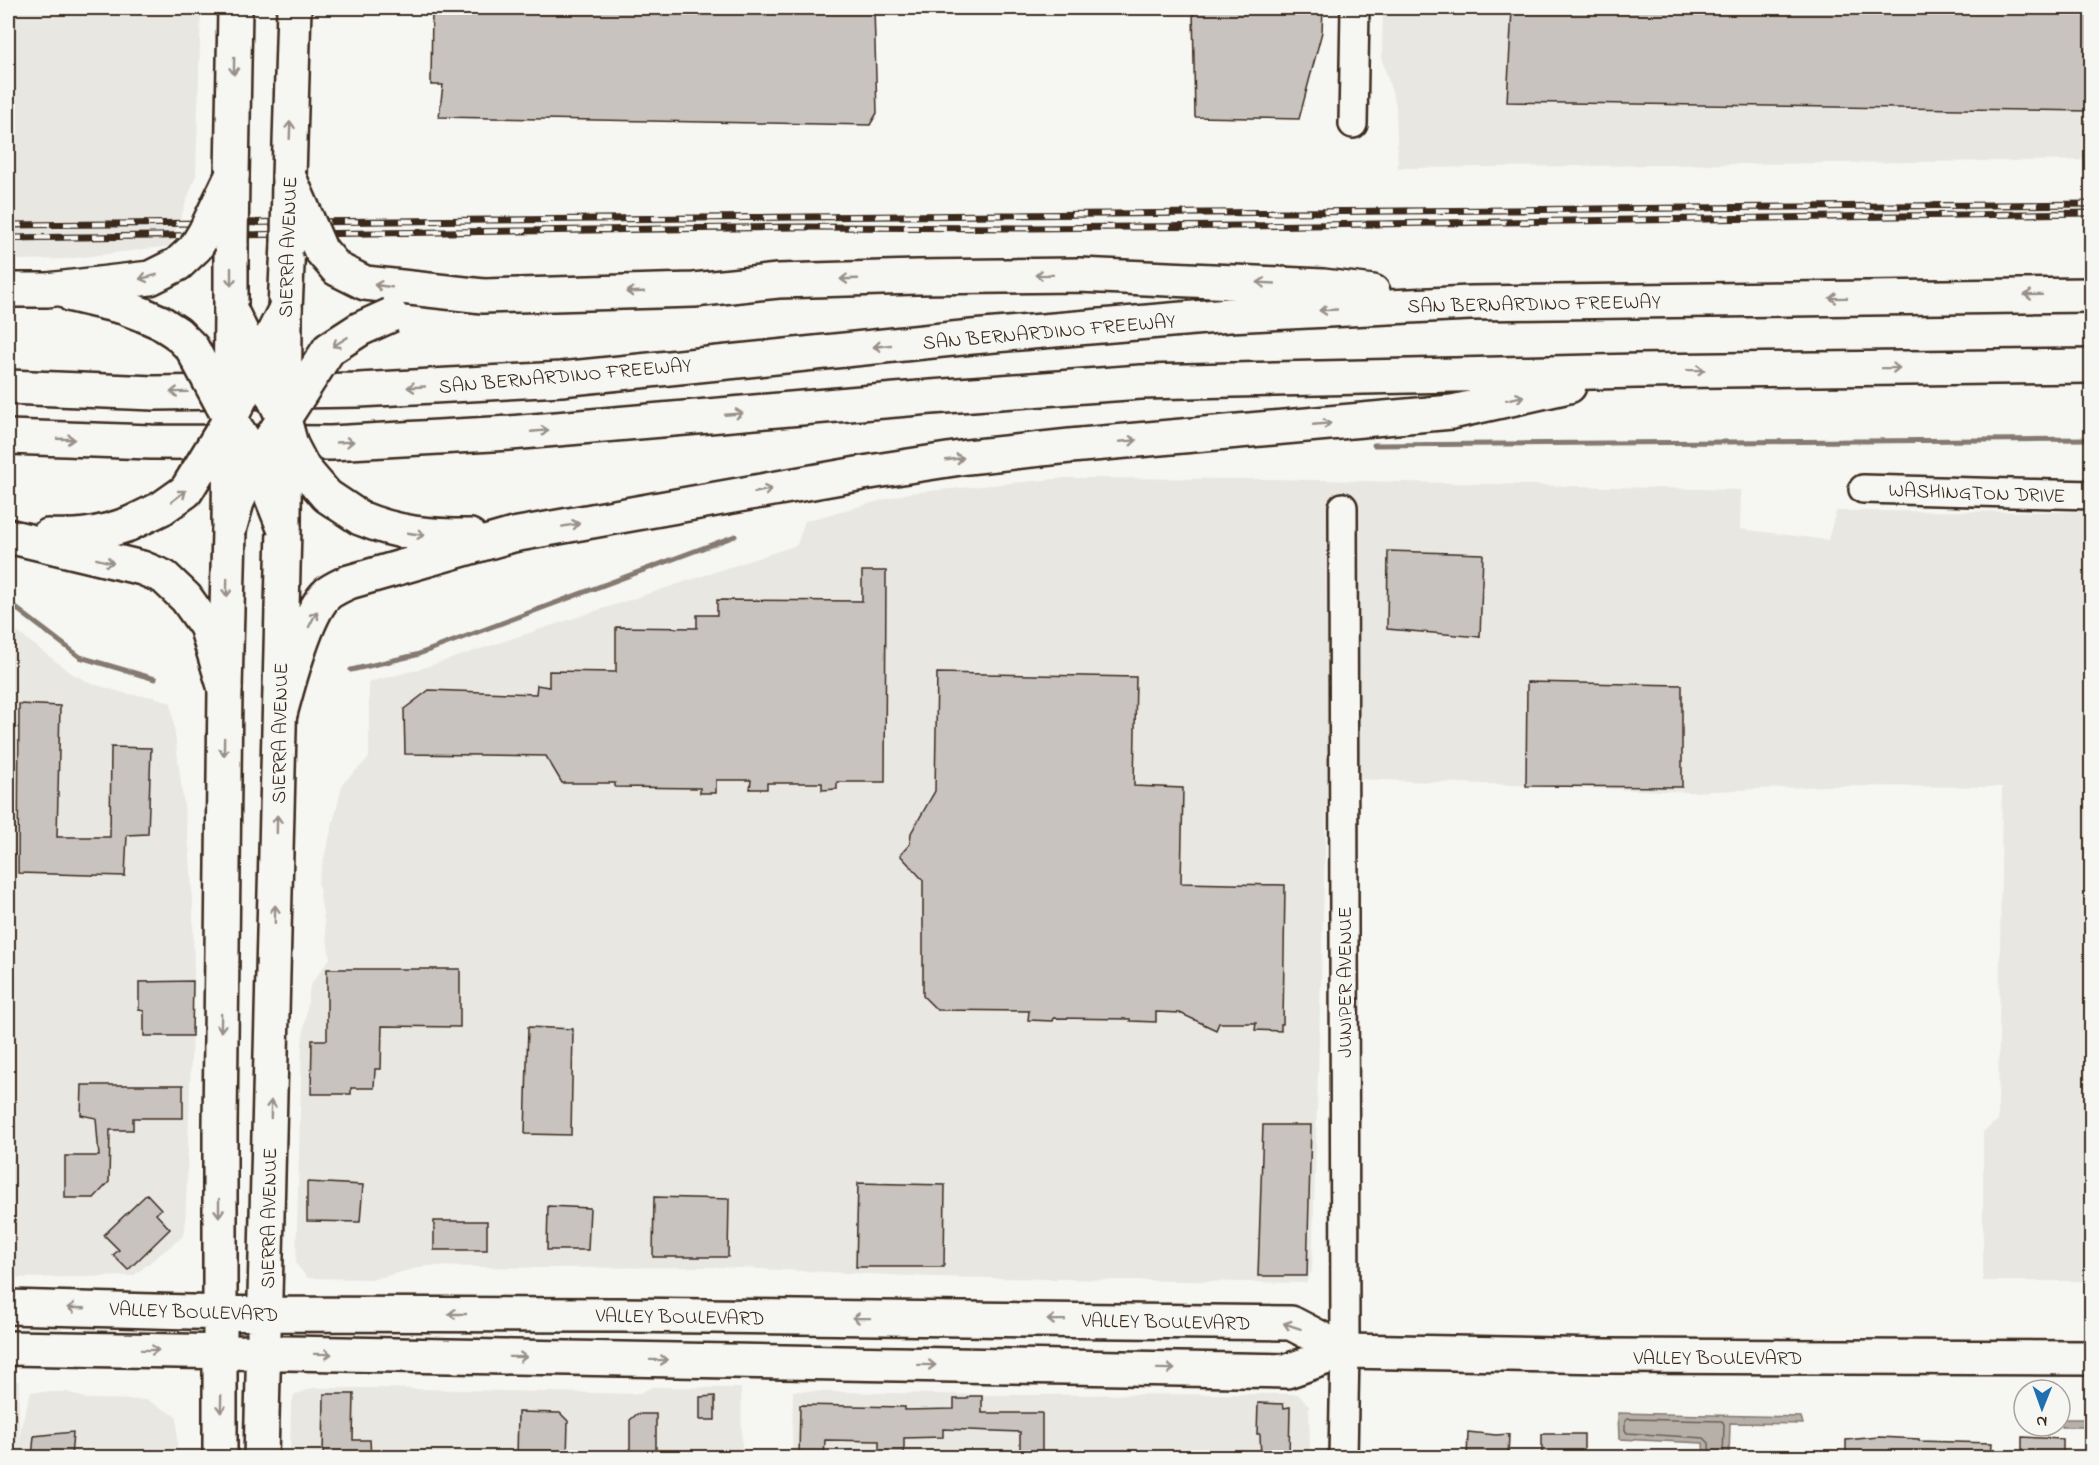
<svg xmlns="http://www.w3.org/2000/svg" width="2099" height="1465" viewBox="0 0 2099 1465" font-family="'Indie Flower',sans-serif">
	<rect width="100%" height="100%" fill="#f6f6f2"/>
	<filter id="ink" filterUnits="userSpaceOnUse"><feTurbulence type="fractalNoise" baseFrequency=".0167" numOctaves="2"/><feDisplacementMap in="SourceGraphic" scale="12" xChannelSelector="R" yChannelSelector="G"/><feConvolveMatrix kernelMatrix="1 2 1 2 8 2 1 2 1" color-interpolation-filters="sRGB"/></filter>
	<g filter="url(#ink)">
		<!-- built -->
		<path fill="#e8e7e2" d="M8 8H201L196 175 170 246 66 259 8 260Z
			M1383 8H2091V160L1398 168 1396 105 1382 60Z
			M1065 478 1273 479 1741 490 1740 529 1828 540 1836 511 2091 512V1281H1983V1132L1998 1120 2002 787 1827 786 1690 792 1358 779 1327 782 1312 1270 1306 1283 935 1277 719 1267 545 1268 425 1266 374 1279 308 1278 296 1264 302 1045 310 986 330 958 318 882 343 783 369 758V682L420 669 797 545 805 521 909 493Z
			M8 625 71 673 90 683 127 694 154 697 171 703 190 855 193 908 194 975 185 1229 182 1237 133 1276 8 1278Z
			M8 1381H19V1444L21 1426 31 1392H67L87 1399 147 1400 177 1417V1457L8 1458Z
			M652 1387 741 1388 742 1457 290 1458 291 1408 294 1395 313 1388H373L638 1394Z
			M793 1391 985 1395 1298 1394 1309 1406 1310 1457 792 1458Z"/>
		<!-- water -->
		<path fill="#b6b0a9" stroke="#857a71" stroke-width="1.5" d="M1618 1413 1801 1417 1803 1424 1730 1423 1729 1457H1704L1703 1443 1619 1439Z
			M2062 1419H2091V1427H2061Z"/>
		<g fill="none" stroke-linecap="round" stroke-linejoin="round">
			<!-- shore -->
			<path stroke="#6c6056" stroke-width="1.5" d="M1710 1458 1709 1443 1704 1438 1627 1433 1625 1430V1421L1627 1419 1722 1421 1724 1424 1723 1458"/>
			<!-- stream -->
			<path stroke="#857a71" stroke-width="5" d="M1374 445 2092 439
				M8 602 80 657 155 679
				M351 670 416 655 735 536"/>
		</g>
		<!-- building -->
		<path fill="#c8c3be" stroke="#3b2a1e" stroke-width="1.5" d="M432 8H874L877 113 870 125 439 117 443 85H431Z
			M1193 8H1323L1322 32 1299 119 1195 117Z
			M1557 8H2091V111L1507 102 1512 9 1557 10Z
			M1388 551 1483 554 1480 637 1387 629Z
			M862 571H886L885 782H837V789L822 790V783H767V789H750L751 780H716V793H700V788L615 787V783H562L546 756 405 754 404 709 429 690 536 694 537 685 549 687V671L616 672V627L697 628V615H717V600L862 601Z
			M937 673 1136 677 1134 786 1183 788 1181 883 1285 885 1283 1024H1281V1031L1255 1030 1256 1023H1219L1216 1030 1180 1013 1156 1012V1022L1130 1021V1019L1054 1018 1053 1021 1028 1020 1029 1011 937 1010 923 996V880L900 855 910 844 911 833 935 791Z
			M1527 682 1682 685V787L1526 786Z
			M19 704 60 706 57 837H110L111 747 151 748 148 834 127 835 125 876 18 873Z
			M327 969H460V1027L382 1026 381 1069H375L374 1088H351V1094H311L312 1040H327Z
			M193 981 192 1036H144V1011L139 1010V982Z
			M528 1027 573 1029 571 1135 525 1134Z
			M82 1085H183V1118H133V1130H110L109 1182 94 1198H65V1156H99L96 1118 81 1115Z
			M1263 1125H1311L1307 1276H1258Z
			M307 1182 363 1185 360 1222 307 1221Z
			M858 1183 945 1185 944 1267H856Z
			M147 1194 161 1209 156 1214 170 1229 128 1270 113 1255 119 1250 104 1235Z
			M654 1197 729 1199 728 1257H653Z
			M548 1206 590 1208 588 1250H547Z
			M434 1221H487V1250H434Z
			M324 1394H354L353 1440H370L371 1458H323Z
			M715 1396V1420H700V1397Z
			M970 1396H982V1413H1042V1458H1020V1432L943 1429V1437L904 1438V1458H879V1441L825 1440 824 1458H799L800 1405 905 1407V1410L954 1409V1399H967Z
			M1258 1403 1283 1404 1284 1408 1290 1407 1289 1458H1261L1260 1434H1257Z
			M518 1412 560 1413 568 1421 567 1458H517Z
			M637 1414H656V1458H630V1420Z
			M73 1432 71 1458H32L34 1436Z
			M1468 1432 1496 1435 1509 1434 1508 1458H1467Z
			M1542 1434H1584V1458H1542Z
			M1879 1437 1919 1439V1441L1992 1443 1991 1458H1846V1440Z
			M2022 1437 2063 1439V1458H2022Z"/>
		<g fill="none" stroke-linecap="round" stroke-linejoin="round">
			<!-- minor casing -->
			<g stroke="#3b2a1e" stroke-width="32">
				<path id="minor" d="M1353 124 1355 8
					M1863 489 2092 495
					M1343 507 1345 1351 1343 1458"/>
			</g>
			<!-- major casing -->
			<g stroke="#3b2a1e" stroke-width="38">
				<path id="major" d="M232 176 235 8
					M289 177 294 8
					M285 310 288 243
					M231 311V243
					M8 1307 266 1314 620 1315 1291 1323 1345 1351
					M8 1348 1287 1371 1345 1351 1607 1356 2092 1358
					M220 1458V1126L225 689 229 530
					M261 1458 284 528"/>
			</g>
			<!-- highway casing -->
			<g stroke="#3b2a1e" stroke-width="38">
				<path id="highway" d="M320 249 337 269 365 283 483 296 694 290 778 281 917 277 1079 275 1323 286 1373 292
					M8 290H47L150 278 178 264 196 247
					M72 295 123 307 144 315
					M8 387 154 393 359 390 561 379 972 337 1229 315 1470 303 2092 295
					M8 437 151 442 331 443 510 433 931 397 1141 382 1638 371 2092 366
					M360 518C398 534 430 536 470 536
					M8 536 142 568 164 577 186 598 206 626 225 689
					M48 536C80 537 98 535 129 524
					M280 714C288 685 306 612 328 593 334 589 342 585 349 582L513 535 863 473 967 457 1070 446 1452 412 1569 386"/>
			</g>
			<!-- minor -->
			<use href="#minor" stroke="#f6f6f2" stroke-width="27"/>
			<!-- major -->
			<use href="#major" stroke="#f6f6f2" stroke-width="33"/>
			<!-- highway -->
			<use href="#highway" stroke="#f6f6f2" stroke-width="33"/>
			<!-- rail casing -->
			<g stroke="#3b2a1e" stroke-width="7">
				<path id="rail" d="M8 225 2092 204
					M8 238 799 227 1026 228 1240 226 2092 213"/>
			</g>
			<!-- rail -->
			<use href="#rail" stroke="#f6f6f2" stroke-width="4.5" stroke-dasharray="14" stroke-linecap="butt"/>
			<!-- major-bridge casing -->
			<g stroke="#3b2a1e" stroke-width="38" stroke-linecap="butt">
				<path id="major-bridge" d="M231 243 232 176
					M288 243 289 177
					M229 525 231 311
					M284 526 285 310"/>
			</g>
			<!-- highway-bridge casing -->
			<g stroke="#3b2a1e" stroke-width="38" stroke-linecap="butt">
				<path id="highway-bridge" d="M289 177 320 249
					M196 247 205 232 232 176
					M231 311 284 419 291 445 303 468 327 496 360 518
					M144 315 160 322 177 333 192 348 230 419 257 460 284 528
					M129 524 162 508 186 491 230 419 285 310
					M229 530 237 502 257 460 329 349 360 329 391 315"/>
			</g>
			<!-- major-bridge -->
			<use href="#major-bridge" stroke="#f6f6f2" stroke-width="33"/>
			<!-- highway-bridge -->
			<use href="#highway-bridge" stroke="#f6f6f2" stroke-width="33"/>
		</g>
		<!-- one-way arrows -->
		<defs><path id="oneway-shaft" d="M-6 0H5M1.5-3L5.5 0L1.5 3" fill="none" stroke-width="1.6" stroke-linecap="round" stroke-linejoin="round" transform="scale(1.5)"/></defs>
		<g stroke="#989088">
			<use href="#oneway-shaft" transform="translate(234 66) rotate(91)"/>
			<use href="#oneway-shaft" transform="translate(290 130) rotate(-88)"/>
			<use href="#oneway-shaft" transform="translate(1044 275) rotate(179)"/>
			<use href="#oneway-shaft" transform="translate(148 277) rotate(166)"/>
			<use href="#oneway-shaft" transform="translate(231 277) rotate(90)"/>
			<use href="#oneway-shaft" transform="translate(849 279) rotate(178)"/>
			<use href="#oneway-shaft" transform="translate(1266 283) rotate(-177)"/>
			<use href="#oneway-shaft" transform="translate(383 286) rotate(-172)"/>
			<use href="#oneway-shaft" transform="translate(635 292) rotate(178)"/>
			<use href="#oneway-shaft" transform="translate(2033 295) rotate(179)"/>
			<use href="#oneway-shaft" transform="translate(1838 298) rotate(179)"/>
			<use href="#oneway-shaft" transform="translate(1328 310) rotate(177)"/>
			<use href="#oneway-shaft" transform="translate(340 342) rotate(148)"/>
			<use href="#oneway-shaft" transform="translate(882 346) rotate(174)"/>
			<use href="#oneway-shaft" transform="translate(1891 368) rotate(-1)"/>
			<use href="#oneway-shaft" transform="translate(1696 370) rotate(-1)"/>
			<use href="#oneway-shaft" transform="translate(416 387) rotate(177)"/>
			<use href="#oneway-shaft" transform="translate(179 392) rotate(179)"/>
			<use href="#oneway-shaft" transform="translate(1515 398) rotate(-12)"/>
			<use href="#oneway-shaft" transform="translate(734 414) rotate(-5)"/>
			<use href="#oneway-shaft" transform="translate(1322 424) rotate(-5)"/>
			<use href="#oneway-shaft" transform="translate(540 431) rotate(-5)"/>
			<use href="#oneway-shaft" transform="translate(66 439) rotate(2)"/>
			<use href="#oneway-shaft" transform="translate(1128 441) rotate(-5)"/>
			<use href="#oneway-shaft" transform="translate(345 442) rotate(-3)"/>
			<use href="#oneway-shaft" transform="translate(955 459) rotate(-8)"/>
			<use href="#oneway-shaft" transform="translate(763 491) rotate(-11)"/>
			<use href="#oneway-shaft" transform="translate(179 496) rotate(-38)"/>
			<use href="#oneway-shaft" transform="translate(571 525) rotate(-10)"/>
			<use href="#oneway-shaft" transform="translate(416 534) rotate(8)"/>
			<use href="#oneway-shaft" transform="translate(105 561) rotate(14)"/>
			<use href="#oneway-shaft" transform="translate(227 588) rotate(91)"/>
			<use href="#oneway-shaft" transform="translate(313 619) rotate(-63)"/>
			<use href="#oneway-shaft" transform="translate(224 747) rotate(91)"/>
			<use href="#oneway-shaft" transform="translate(277 824) rotate(-89)"/>
			<use href="#oneway-shaft" transform="translate(275 914) rotate(-89)"/>
			<use href="#oneway-shaft" transform="translate(221 1023) rotate(91)"/>
			<use href="#oneway-shaft" transform="translate(271 1109) rotate(-89)"/>
			<use href="#oneway-shaft" transform="translate(219 1208) rotate(90)"/>
			<use href="#oneway-shaft" transform="translate(76 1308) rotate(-178)"/>
			<use href="#oneway-shaft" transform="translate(457 1314) rotate(-180)"/>
			<use href="#oneway-shaft" transform="translate(861 1318) rotate(-179)"/>
			<use href="#oneway-shaft" transform="translate(1056 1320) rotate(-179)"/>
			<use href="#oneway-shaft" transform="translate(1292 1326) rotate(-162)"/>
			<use href="#oneway-shaft" transform="translate(150 1350) rotate(1)"/>
			<use href="#oneway-shaft" transform="translate(323 1354) rotate(1)"/>
			<use href="#oneway-shaft" transform="translate(518 1357) rotate(1)"/>
			<use href="#oneway-shaft" transform="translate(659 1360) rotate(1)"/>
			<use href="#oneway-shaft" transform="translate(927 1365) rotate(1)"/>
			<use href="#oneway-shaft" transform="translate(1166 1369) rotate(1)"/>
			<use href="#oneway-shaft" transform="translate(221 1404) rotate(91)"/>
		</g>
	</g>
	<g text-anchor="middle" stroke-width="6" stroke-linejoin="round" paint-order="stroke">
		<!-- street labels -->
		<g font-size="20" fill="#3b2a1e" stroke="#f6f6f2">
			<text transform="translate(287 247) rotate(-88)" y="7">SIERRA AVENUE</text>
			<text transform="translate(1534 303) rotate(-1)" y="7">SAN BERNARDINO FREEWAY</text>
			<text transform="translate(1049 331) rotate(-5)" y="7">SAN BERNARDINO FREEWAY</text>
			<text transform="translate(565 375) rotate(-5)" y="7">SAN BERNARDINO FREEWAY</text>
			<text transform="translate(1977 492) rotate(2)" y="7">WASHINGTON DRIVE</text>
			<text transform="translate(279 733) rotate(-89)" y="7">SIERRA AVENUE</text>
			<text transform="translate(1344 982) rotate(-90)" y="7">JUNIPER AVENUE</text>
			<text transform="translate(268 1218) rotate(-89)" y="7">SIERRA AVENUE</text>
			<text transform="translate(194 1311) rotate(2)" y="7">VALLEY BOULEVARD</text>
			<text transform="translate(680 1316) rotate(1)" y="7">VALLEY BOULEVARD</text>
			<text transform="translate(1166 1321) rotate(1)" y="7">VALLEY BOULEVARD</text>
			<text x="1718" y="1364">VALLEY BOULEVARD</text>
		</g>
	</g>
	<!-- margin -->
	<rect width="2099" height="1465" fill="none" stroke="#f6f6f2" stroke-width="30"/>
	<rect x="15" y="15" width="2069" height="1435" fill="none" stroke="#3b2a1e" stroke-width="2" filter="url(#ink)"/>
	<!-- north arrow -->
	<g transform="translate(2042 1408) rotate(181)"><circle r="28" fill="#f6f6f2" stroke="#aba49d" stroke-width="1.5"/>
	<path d="M0-4.5L10 22L0 15L-10 22Z" fill="#1f6fb2"/>
	<text y="-9" font-size="16" font-weight="bold" text-anchor="middle" fill="#3b2a1e">N</text>
	</g>
</svg>
